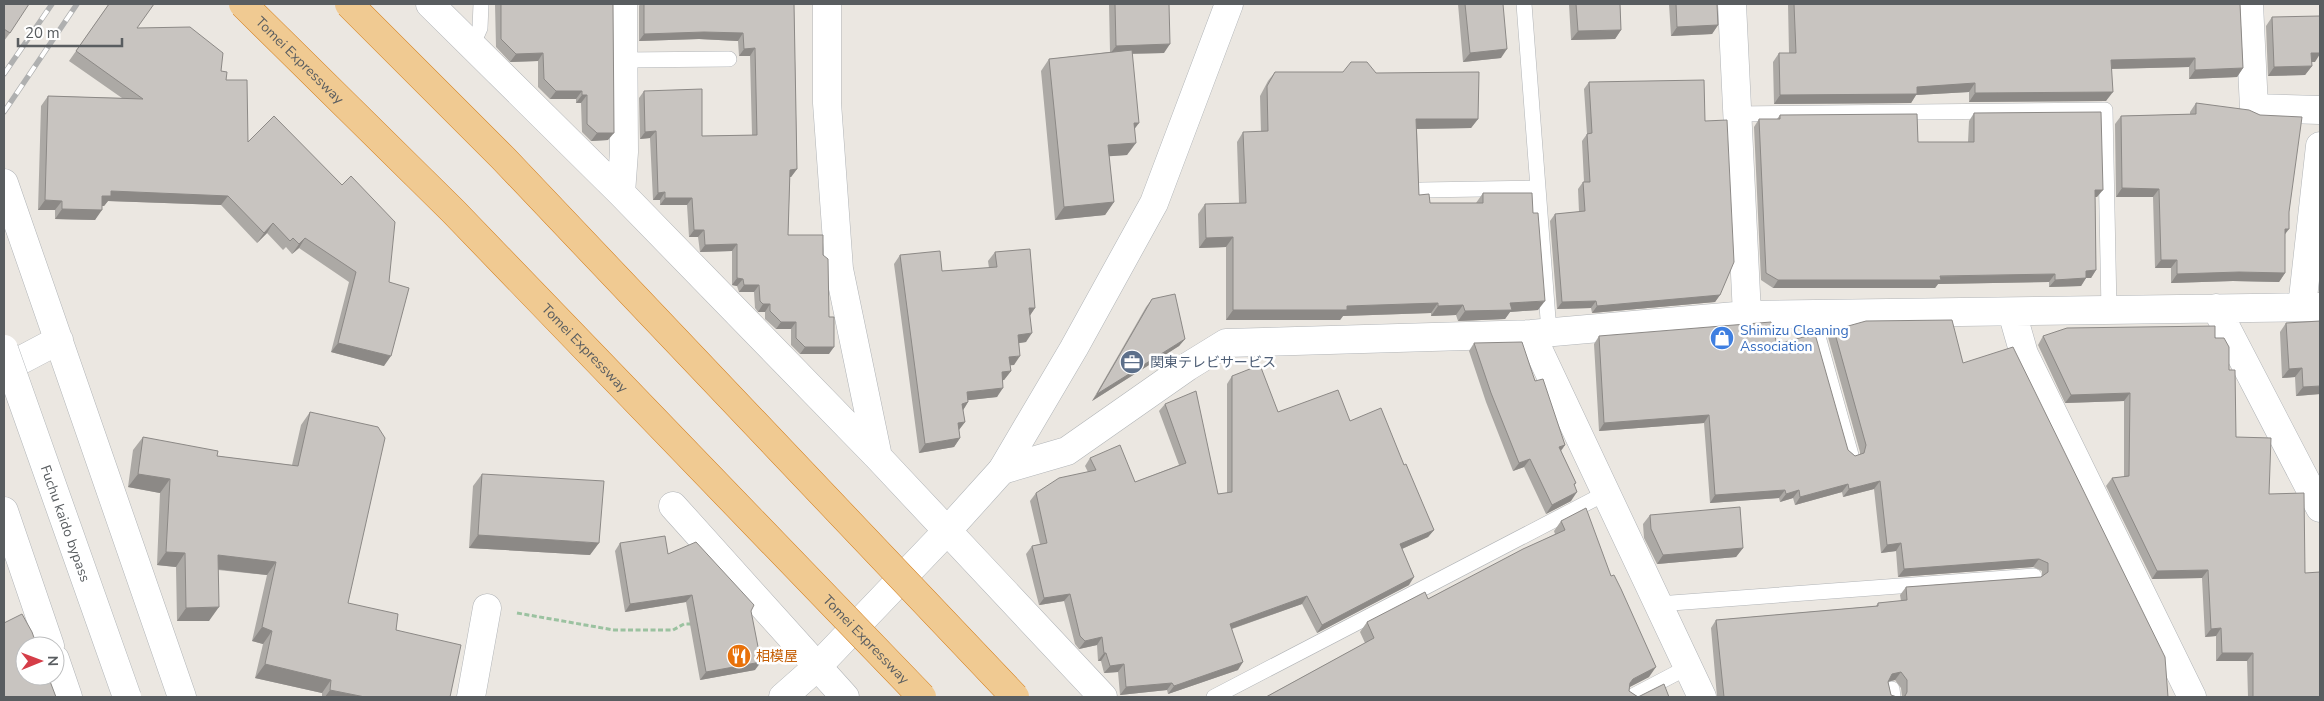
<svg xmlns="http://www.w3.org/2000/svg" width="2324" height="701" viewBox="0 0 2324 701" font-family="'Nunito Sans','Noto Sans JP',sans-serif">
	<rect width="100%" height="100%" fill="#ebe7e1"/>
	<g fill="none" stroke-linecap="round" stroke-linejoin="round">
		<!-- lane casing -->
		<g stroke="#b1b4b7" stroke-width="16">
			<path id="lane" d="M1524 4 1549 332
				M472 46 480 28 481 4
				M624 60 729 59
				M1737 114 2105 110 2109 310
				M1422 190 1538 188
				M1812 315 1851 455
				M1658 604 2034 576
				M1892 689 1893 697
				M1214 697 1606 493
				M1631 697 1688 667"/>
		</g>
		<!-- street casing -->
		<g stroke="#b1b4b7" stroke-width="29">
			<path id="street" d="M430 4 621 193 878 457 1103 697
				M827 4V103L839 269 878 457
				M1732 4 1747 315
				M2249 4 2254 108 2320 110
				M4 183 182 697
				M621 193 624 152 623 4
				M2302 307 2320 146
				M2216 308 2320 508
				M2012 312 2024 354 2192 697
				M1531 334 1702 697
				M4 369 59 340
				M1002 470 1067 451 1187 367 1226 343 1531 334 1747 315 2320 307
				M673 506 845 697
				M4 511 50 646
				M55 659 68 697
				M471 697 487 608"/>
		</g>
		<!-- secondary casing -->
		<g stroke="#b0b4b7" stroke-width="29">
			<path id="secondary" d="M783 697 817 667 947 531 1002 470 1074 348 1154 203 1229 4"/>
		</g>
		<!-- path -->
		<path stroke="#9bc2a0" stroke-width="3" stroke-dasharray="5 2.5" stroke-linecap="butt" d="M517 613 614 630H673L684 624H693"/>
		<!-- lane -->
		<use href="#lane" stroke="#fff" stroke-width="15"/>
		<!-- street -->
		<use href="#street" stroke="#fff" stroke-width="28"/>
		<!-- secondary -->
		<use href="#secondary" stroke="#fff" stroke-width="28"/>
		<!-- rail casing -->
		<g stroke="#afb0b0" stroke-width="5.5">
			<path id="rail" d="M4 74 52 4
				M4 112 77 4"/>
		</g>
		<!-- rail -->
		<use href="#rail" stroke="#fff" stroke-width="4" stroke-dasharray="11" stroke-linecap="butt"/>
		<!-- secondary-bridge casing -->
		<g stroke="#b0b4b7" stroke-width="29" stroke-linecap="butt">
			<g id="secondary-bridge">
				<path id="s1" d="M4 349 127 697"/>
			</g>
		</g>
		<!-- highway-bridge casing -->
		<g stroke="#d37d19" stroke-width="29" stroke-linecap="butt">
			<g id="highway-bridge">
				<path id="s2" d="M243 4 453 211 922 697"/>
				<path d="M349 4 503 158 1015 697"/>
			</g>
		</g>
		<!-- secondary-bridge -->
		<use href="#secondary-bridge" stroke="#fff" stroke-width="28"/>
		<!-- highway-bridge -->
		<use href="#highway-bridge" stroke="#f0ca92" stroke-width="28"/>
	</g>
	<!-- wall -->
	<path fill="#aca9a5" d="M4 4 10 33 4 41Z
		M109 4 137 28 221 71 226 80 248 142 389 282 384 366 331 352 349 282 299 248 292 254 286 247 283 250 267 233 257 243 221 205 108 201 104 206H102L95 220 55 219V210H38L41 106 48 96 122 98 69 61Z
		M490 4H613L608 140 591 141 582 132 581 103H576V99H550L538 87V61L510 62 496 47 495 4Z
		M640 4H794L797 169 791 177H790L788 235 823 255 829 354H800L791 345V329H776L765 319V312H758L755 308 754 292H739L737 286 732 285V251L700 252 698 237H689L687 205H660V200H653L650 138 640 139 639 98 644 91 702 136 752 135 750 56H739L738 41 699 39 639 41V6Z
		M1109 4H1168L1164 53 1132 54 1135 128 1127 155 1109 156 1114 202 1105 215 1055 220 1041 71 1049 59 1110 52Z
		M1458 4H1503L1501 58 1463 62Z
		M1569 4H1620L1621 30 1615 39 1571 40Z
		M1669 4H1717L1718 25 1712 34 1671 36Z
		M1788 4H2240L2243 68 2237 77 2189 79V67L2111 69 2106 101 1969 102V92L1916 95 1911 103 1774 104 1773 62 1779 53H1789Z
		M2272 17 2315 62H2311L2312 66 2305 75 2268 76 2266 26Z
		M1275 72 1376 73 1478 119 1471 128 1417 129 1419 195 1430 203H1476L1483 193 1533 213 1538 310 1510 312 1505 319 1458 321 1456 315 1431 316V313L1343 316 1340 320H1226V247L1199 248 1198 214 1205 204 1239 203 1237 142 1243 132H1261L1260 96 1268 81Z
		M1589 82 1705 121 1720 295 1715 302 1592 313 1591 308 1557 309 1550 221 1555 214 1579 212 1578 189 1583 182H1584L1582 141 1587 134 1584 89Z
		M2196 103 2285 235V273L2279 282 2233 281 2171 283V268H2155L2153 197H2116L2115 124 2121 116 2190 114V112Z
		M1974 113 2097 197H2095L2096 270 2091 278H2086L2081 286 2049 287V282L1938 284 1935 288H1773L1761 280 1754 127 1759 119H1777L1780 115 1918 142H1968L1969 121Z
		M995 252 1035 308 1030 315 1026 342 1019 343 1014 365H1010L1011 371 1004 380H1003L997 397 968 400V402L963 410 965 422 959 430 960 438 954 447 919 453 894 264 900 255 942 271 989 268 988 261Z
		M1152 299 1185 339 1179 346 1092 401 1146 307Z
		M2286 323 2320 394 2296 396 2295 377 2282 378 2280 332Z
		M1834 330 1963 363 2165 657 1902 697 1901 688 1895 680 1888 682 1891 695 1897 697H1717L1711 628 1716 620 1876 606 1878 603 1901 601 1900 595 1906 587 2041 577 2042 576V571L2033 567 1898 577 1896 551 1881 553 1874 489 1843 497 1842 492 1795 505 1793 498 1780 502 1779 498 1710 503 1704 423 1599 431 1594 344 1599 336 1777 344 1848 450 1855 456 1860 455V452L1828 337Z
		M2043 336 2215 338 2229 370 2236 437 2269 494 2305 573 2320 697H2248L2247 661H2216V636L2205 637 2202 578 2152 579 2106 486 2112 478 2124 477V401L2065 403 2038 345Z
		M1474 343 1535 381 1565 445 1561 451 1576 483 1574 486 1571 501 1546 514 1524 467 1513 471 1486 402 1469 351Z
		M1232 376 1278 412 1350 421 1404 465 1434 530 1428 537 1402 549 1409 585 1317 633 1302 604 1232 629 1238 670 1168 694 1167 690 1120 695 1118 672 1104 673 1101 661H1098L1097 645 1079 649 1075 644 1064 601 1039 605 1026 554 1032 546 1040 544 1030 501 1036 493 1088 472 1085 466 1090 458 1135 482 1179 465 1159 411 1165 404 1218 494 1227 493V384Z
		M310 412 348 603 396 630 450 697H322V693L255 678 263 644 252 641 267 575 218 570 209 621H177L176 567 157 565 160 493 128 487 133 450 143 437 217 456 292 465 301 425Z
		M482 474 590 555 469 548 473 486Z
		M1650 515 1743 548 1736 557 1657 564 1644 538 1643 524Z
		M1561 521 1611 576 1649 677 1629 687V691L1638 697H1266L1365 643 1360 632 1367 622 1428 599 1555 534 1554 531Z
		M620 543 668 554 751 611 755 670 700 680 686 602 625 612 615 551Z"/>
	<!-- shaded-wall -->
	<path fill="#8c8986" d="M457 4H472V5H456Z
		M1718 25 1712 34 1671 36 1677 27Z
		M1621 30 1615 39 1571 40 1578 31Z
		M704 32 743 33 738 41 699 39 639 41 644 34Z
		M1170 44 1164 53 1110 54 1116 46Z
		M755 48 750 56H739L744 49Z
		M1507 49 1501 58 1463 62 1470 53Z
		M543 53 538 61 510 62 516 54Z
		M2311 53H2320V54L2315 62H2305Z
		M2195 58 2189 67 2105 69 2111 60Z
		M2312 66 2305 75 2268 76 2274 67Z
		M2243 68 2237 77 2189 79 2195 70Z
		M1975 83 1969 92 1916 95 1911 103 1774 104 1780 95Z
		M556 91H582L576 99H550Z
		M2113 92 2106 101 1969 102 1975 93Z
		M582 95H587L581 103H576Z
		M1416 119H1478L1471 128 1410 129Z
		M1134 123H1139L1130 135Z
		M656 131 650 138 640 139 645 132Z
		M597 133H614L608 140 591 141Z
		M1136 143 1127 155 1099 157 1108 145Z
		M797 169 791 177H785L790 170Z
		M2122 188 2159 189 2153 197H2116Z
		M2095 190H2103L2097 197H2089Z
		M111 191 228 196 221 205 108 201 104 206H96L102 196Z
		M665 192 660 200H653L658 193Z
		M665 198H692L687 205H660Z
		M45 200 62 201 55 210H38Z
		M1114 202 1105 215 1055 220 1064 207Z
		M62 209 102 210 95 220 55 219Z
		M273 223 267 233 257 243 264 233Z
		M2285 229H2289L2283 237Z
		M694 230H704L698 237H689Z
		M1233 237 1226 247 1199 248 1206 238Z
		M305 238 299 248 292 254 299 244Z
		M737 244 732 251 700 252 705 245Z
		M2161 260H2177L2171 268H2155Z
		M2096 270 2091 278H2080L2086 271Z
		M2239 272 2285 273 2279 282 2233 281 2171 283 2177 274Z
		M2055 274 2049 282 1938 284 1935 288H1773L1778 280Z
		M737 278 743 279 737 286 732 285Z
		M2086 278 2081 286 2049 287 2055 280Z
		M744 285H759L754 292H739Z
		M1720 295 1715 302 1592 313 1597 306Z
		M1545 301 1538 310 1510 312 1505 319 1458 321 1465 311 1510 303Z
		M1596 301 1591 308 1557 309 1562 302Z
		M1438 303 1431 313 1343 316 1340 320H1226L1233 310Z
		M763 304H770L765 312H758Z
		M1463 305 1456 315 1431 316 1438 306Z
		M1029 308H1035L1029 317Z
		M781 322H796L791 329H776Z
		M1032 333 1026 342 1012 344 1018 335Z
		M1185 339 1179 346 1092 401 1097 394Z
		M338 343 391 356 384 366 331 352Z
		M805 347H834L829 354H800Z
		M1020 356 1014 365 1003 366 1009 357Z
		M2302 368 2295 377 2282 378 2289 369Z
		M1011 371 1004 380 996 381 1002 372Z
		M2320 386V394L2296 396 2303 387Z
		M1003 388 997 397 961 401 967 392Z
		M2130 393 2124 401 2065 403 2071 395Z
		M968 402 962 412V404Z
		M1709 415 1704 423 1599 431 1604 423Z
		M965 422 958 431V423Z
		M960 438 954 447 919 453 925 444Z
		M1565 445 1559 453V447Z
		M1530 459 1524 467 1513 471 1519 463Z
		M138 474 170 479 160 493 128 487Z
		M1880 481 1874 489 1843 497 1849 489Z
		M1848 484 1842 492 1795 505 1800 497Z
		M1785 490 1779 498 1710 503 1715 495Z
		M1799 490 1793 498 1780 502 1786 494Z
		M1577 492 1571 501 1546 514 1552 505Z
		M1434 530 1428 537 1395 552 1400 544Z
		M478 535 599 543 590 555 469 548Z
		M1901 543 1896 551 1881 553 1887 545Z
		M1743 548 1736 557 1657 564 1663 555Z
		M166 552 185 553 176 567 157 565Z
		M218 555 276 562 267 575 208 568Z
		M2039 559 2033 567 1898 577 1904 569Z
		M2208 570 2202 578 2152 579 2157 571Z
		M1414 577 1409 585 1317 633 1322 625Z
		M1070 594 1064 601 1039 605 1044 598Z
		M692 595 686 602 625 612 630 604Z
		M1307 596 1302 604 1225 631 1230 624Z
		M219 607 209 621H177L186 608Z
		M262 627 272 631 263 644 252 641Z
		M2221 628 2216 636 2205 637 2211 629Z
		M1102 637 1097 645 1079 649 1085 641Z
		M1104 653H1106L1101 661H1098Z
		M2222 653H2253L2247 661H2216Z
		M761 662 755 670 700 680 706 672Z
		M1243 662 1238 670 1168 694 1174 686Z
		M265 664 331 680 322 693 255 678Z
		M1124 664 1118 672 1104 673 1110 666Z
		M1656 667 1649 677 1626 689 1630 683 1633 679Z
		M1901 672 1895 680 1886 682 1892 674Z
		M1172 683 1167 690 1120 695 1126 687Z
		M330 690 365 697H325Z"/>
	<!-- building -->
	<path fill="#c8c4c0" stroke="#8c8986" d="M4 4H29L10 33 4 29Z
		M109 4H154L137 28 190 27 223 53 221 71 227 72 226 80H247L248 142 274 116 342 185 351 176 395 222 389 282 409 288 391 356 338 343 356 272 305 238 299 244 293 238 290 241 273 223 264 233 228 196 111 191V196H102V210L62 209V201L45 200 48 96 143 99 76 51Z
		M501 4H613L614 133H597L587 124V95H582V91H556L544 79 543 53 516 54 501 39Z
		M644 4H794L797 169 790 170 788 235H823V255L828 259 829 317H834V347H805L796 338V322H781L770 311V304H763L760 301 759 285H744L743 279 737 278V244L705 245 704 230H694L692 198H665V192L658 193 656 131 645 132 644 91 702 89V136L757 135 755 48 744 49 743 33 704 32 644 34Z
		M1115 4H1169L1170 44 1116 46Z
		M1465 4H1503L1507 49 1470 53Z
		M1576 4H1620L1621 30 1578 31Z
		M1676 4H1717L1718 25 1677 27Z
		M1794 4H2240L2243 68 2195 70V58L2111 60 2113 92 1975 93V83L1917 87V94L1780 95 1779 53H1796Z
		M2320 16V53H2311L2312 66 2274 67 2272 17Z
		M1132 50 1139 123H1134L1136 143 1108 145 1114 202 1064 207 1049 59Z
		M1351 62H1367L1376 73 1479 72 1478 119H1416L1419 195 1429 194 1430 203H1483V193H1532L1533 213H1538L1545 301 1510 303 1512 310 1465 311 1463 305 1438 306V303L1347 306V310H1233V237L1206 238 1205 204 1246 203 1243 132 1268 131 1267 86 1275 72H1343Z
		M1704 80 1705 121 1727 120 1734 262 1720 295 1597 306 1596 301 1562 302 1555 214 1585 211 1583 182H1590L1587 134 1592 133 1589 82Z
		M2196 103 2249 110 2260 115 2302 117 2289 212V229H2285V273L2239 272 2177 274V260H2161L2159 189 2122 188 2121 116 2196 114Z
		M2101 112 2103 190H2095L2096 270 2086 271V278L2055 280V274L1940 276 1941 280H1778L1766 273 1759 119H1780V115L1917 114 1918 142H1974V113Z
		M1030 249 1035 308H1029L1032 333 1018 335 1020 356 1009 357 1011 371 1002 372 1003 388 967 392 968 402 962 404 965 422 958 423 960 438 925 444 900 255 940 251 942 271 997 267 995 252Z
		M1175 294 1185 339 1097 394 1152 299Z
		M1952 320 1963 363 2013 347 2165 657 2168 697H1902L1905 696 1907 692V680L1901 672 1892 674 1888 682 1891 695 1897 697H1724L1716 620 1878 606V603L1907 600 1906 587 2041 577 2048 572V563L2039 559 1904 569 1901 543 1887 545 1880 481 1849 489 1848 484 1800 497 1799 490 1786 494 1785 490 1715 495 1709 415 1604 423 1599 336 1771 322 1777 344 1815 334 1848 450 1855 456 1864 453 1866 445 1834 330 1866 321Z
		M2320 321V386L2303 387 2302 368 2289 369 2286 323Z
		M2215 326V338H2224L2229 347V370H2235L2236 437 2271 438 2269 494 2304 493 2305 573 2320 572V697H2253V653H2222L2221 628 2211 629 2208 570 2157 571 2112 478 2129 476 2130 393 2071 395 2043 336 2067 328Z
		M1522 342 1535 381 1543 379 1565 445 1559 447 1576 483 1574 484 1577 492 1552 505 1530 459 1519 463 1491 393 1474 343Z
		M1260 365 1278 412 1338 390 1350 421 1381 408 1404 465 1406 464 1434 530 1400 544 1414 577 1322 625 1307 596 1230 624 1243 662 1174 686 1172 683 1126 687 1124 664 1110 666 1106 653H1104L1102 637 1085 641 1080 636 1070 594 1044 598 1032 546 1047 543 1036 493 1059 478 1096 470 1090 458 1120 445 1135 482 1186 463 1165 404 1196 391 1218 494 1232 492V376Z
		M310 412 378 427 385 438 348 603 398 614 396 630 461 645 450 697H365L330 690 331 680 265 664 272 631 262 627 276 562 218 555 219 607 186 608 185 553 166 552 170 479 138 474 143 437 218 451 217 456 298 466Z
		M482 474 604 481 599 543 478 535Z
		M1740 507 1743 548 1663 555 1651 529 1650 515Z
		M1586 508 1611 576 1614 575 1621 589 1656 667 1633 679 1630 683 1629 691 1638 697 1664 684 1669 697H1266L1374 638 1367 622 1425 592 1428 599 1523 549 1565 530 1561 521Z
		M665 536 668 554 696 542 754 605 751 611 761 662 706 672 692 595 630 604 620 543Z
		M22 614 32 632 37 646H25V676H48L56 697H4V623Z"/>
	<!-- icons -->
	<defs>
		<g id="shop-disc" transform="scale(1.25)"><circle r="9.5" fill="#3f7fe0" stroke="#fff"/><path d="M-5-2.5h2.3a2.7 3.5 0 0 1 5.4 0H5L5.5 6h-11ZM-1.5-2.5h3a1.5 2.3 0 0 0-3 0Z" fill="#fff"/></g>
		<g id="office-disc" transform="scale(1.25)"><circle r="9.5" fill="#5c6f8a" stroke="#fff"/><path d="M-6-3h4V-5.5h4V-3h4V5H-6ZM-1-4.5V-3h2v-1.5ZM-6 0V1H6V0Z" fill="#fff"/></g>
		<g id="restaurant-disc" transform="scale(1.25)"><circle r="9.5" fill="#e8710a" stroke="#fff"/><path d="M-5-6h1v4h1v-4h1v4h1v-4h1v5L-1.5 .5V6h-2V.5L-5-1ZM5-6V6H3V1.5H1.5Q1.5-4 5-6Z" fill="#fff"/></g>
	</defs>
	<g fill-rule="evenodd">
		<use href="#shop-disc" x="1722" y="338"/>
		<use href="#office-disc" x="1132" y="362"/>
		<use href="#restaurant-disc" x="739" y="656"/>
	</g>
	<g text-anchor="middle" stroke-width="5" stroke-linejoin="round" paint-order="stroke">
		<!-- street labels -->
		<g font-size="14" fill="#595d60" stroke="#fff">
			<text dy="5" stroke="none"><textPath href="#s2" startOffset="80">Tomei Expressway</textPath></text>
			<text dy="5" stroke="none"><textPath href="#s2" startOffset="485">Tomei Expressway</textPath></text>
			<text dy="5" stroke="none"><textPath href="#s1" startOffset="185">Fuchu kaido bypass</textPath></text>
			<text dy="5" stroke="none"><textPath href="#s2" startOffset="890">Tomei Expressway</textPath></text>
		</g>
		<!-- shop labels -->
		<g font-size="14" fill="#366cbe" stroke="#fff" text-anchor="start">
			<text x="1740" y="335">Shimizu Cleaning<tspan x="1740" dy="16">Association</tspan></text>
		</g>
		<!-- service labels -->
		<g font-size="14" fill="#4e5e75" stroke="#fff" text-anchor="start">
			<text x="1150" y="367">関東テレビサービス</text>
		</g>
		<!-- food labels -->
		<g font-size="14" fill="#c56008" stroke="#fff" text-anchor="start">
			<text x="756" y="661">相模屋</text>
		</g>
	</g>
	<!-- border -->
	<rect width="2324" height="701" fill="none" stroke="#595d60" stroke-width="10"/>
	<!-- north arrow -->
	<g transform="translate(40 661) rotate(89)"><circle r="24" fill="#ffffff" stroke="#bdbebf"/>
	<path d="M0-4L9 19L0 12L-9 19Z" fill="#d53d48"/>
	<text y="-8" font-size="14" font-weight="bold" text-anchor="middle" fill="#595d60">N</text>
	</g>
	<!-- scale -->
	<path d="M18 38v8h104v-8" fill="none" stroke="#595d60" stroke-width="2.5"/>
	<text x="25" y="38" font-size="15" fill="#595d60" stroke="#ffffff" stroke-width="4" paint-order="stroke">20 m</text>
</svg>
